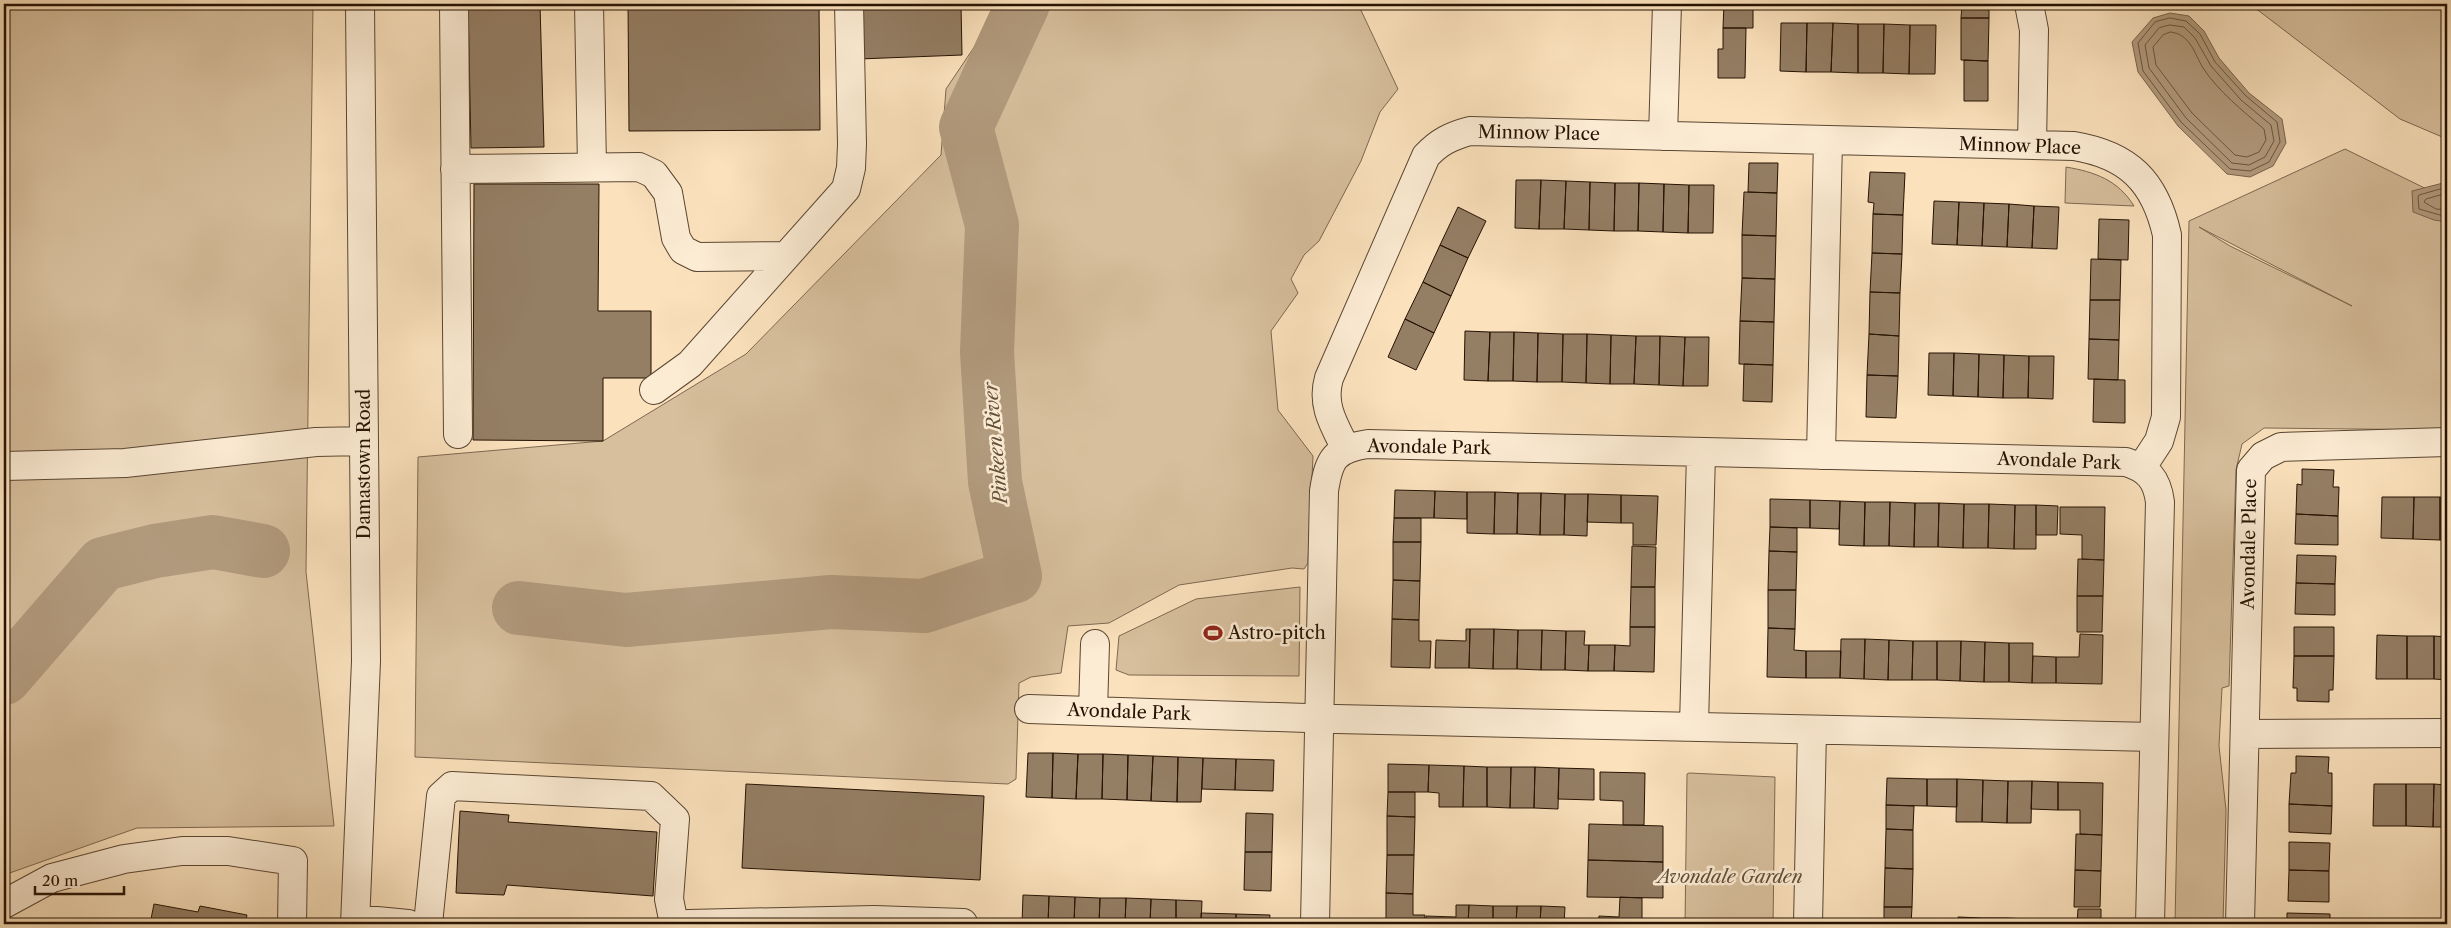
<svg xmlns="http://www.w3.org/2000/svg" width="2451" height="928" viewBox="0 0 2451 928" font-family="'Libre Caslon Text',serif">
	<rect width="100%" height="100%" fill="#fbe2bd"/>
	<filter id="stains"><feTurbulence type="fractalNoise" baseFrequency=".004" numOctaves="4"/><feColorMatrix values="0 0 0 0 .2 0 0 0 0 .09 0 0 0 0 .02 0 0 0 .5 -.17"/></filter>
	<radialGradient id="worn" r=".72"><stop offset=".6" stop-color="#630" stop-opacity="0"/><stop offset="1" stop-color="#630" stop-opacity=".3"/></radialGradient>
	<!-- green -->
	<path fill="#d7bf9d" stroke="#7e6850" fill-rule="evenodd" d="M4 4H313L306 572 334 826 137 828 4 875Z
		M1003 4H1358L1398 89 1380 112 1361 161 1319 241 1304 255 1291 279 1298 293 1271 331 1278 410 1313 456 1308 563 1304 569 1292 568 1179 585 1109 623 1068 626 1061 673 1031 677 1019 683 1016 779 1008 784 415 757 418 457 603 441 746 354 941 155 946 89Z
		M2250 4H2447V139L2400 119Z
		M2345 149 2447 199V430L2264 428 2242 444 2236 470 2229 686 2222 688 2219 746 2226 810 2223 924H2175L2189 221ZM2199 227 2352 306 2230 246Z
		M2066 167C2095 172 2118 180 2134 206L2065 203Z
		M1300 587 1299 676 1129 675 1116 670 1119 636 1196 599Z
		M1689 773 1775 777 1773 924H1685L1687 774Z"/>
	<!-- water -->
	<path fill="#b29b7e" stroke="#7a644d" d="M2170 13 2189 16 2204 31 2219 58 2249 93 2282 119 2286 143 2273 166 2250 177 2227 174 2178 126 2138 72 2132 42 2153 18Z
		M2447 182V222L2434 220 2413 212 2412 191Z"/>
	<g fill="none" stroke-linecap="round" stroke-linejoin="round">
		<!-- shore -->
		<path stroke="#6c5640" stroke-width="1" d="M2170 18 2186 21 2200 34 2215 62 2246 96 2277 122 2280 142 2269 162 2250 171 2230 169 2181 122 2143 71 2138 43 2155 22Z
			M2170 25 2184 27 2195 38 2211 66 2241 100 2271 125 2274 141 2265 157 2249 165 2232 163 2186 118 2149 68 2145 45 2159 28Z
			M2171 32C2191 35 2194 53 2203 68 2219 92 2243 111 2264 129L2266 140 2259 152 2247 157 2235 155 2192 113 2156 65 2153 47 2163 35Z
			M2447 187 2419 195 2418 197 2419 209 2447 217
			M2447 193 2426 199 2424 202 2436 209 2447 210"/>
		<!-- river -->
		<path stroke="#b29b7e" stroke-width="54" d="M519 608 626 620 831 602 924 606 1015 576 995 482 987 352 992 225 966 127 1023 4
			M4 678 103 564 155 551 213 542 263 551"/>
	</g>
	<!-- building -->
	<path fill="#947e64" stroke="#251203" d="M468 4H540L544 147 471 148Z
		M628 4H819L820 130 629 131Z
		M857 4H961L962 55 859 59Z
		M1724 4H1753V28H1723Z
		M1962 4H1989V18H1961Z
		M1961 18H1989L1988 61 1961 60Z
		M1781 23H1807L1806 72 1780 71Z
		M1807 23H1833L1831 72H1806Z
		M1833 23 1858 24V73L1831 72Z
		M1858 24H1884L1883 73H1858Z
		M1884 24 1910 25 1909 74 1883 73Z
		M1910 25H1936L1935 74H1909Z
		M1723 28H1746L1745 78H1718V49H1723Z
		M1964 60 1988 61V101H1964Z
		M1749 163H1778L1777 193 1748 192Z
		M1870 172 1905 173 1903 215 1873 214 1874 203 1868 202Z
		M1516 180H1541L1539 229 1515 228Z
		M1541 180 1566 181 1564 229H1539Z
		M1566 181 1590 182 1589 230 1564 229Z
		M1590 182 1615 183 1614 231 1589 230Z
		M1615 183H1639L1638 231H1614Z
		M1639 183 1664 184 1663 232 1638 231Z
		M474 184H599L598 311H651V378H603V441L473 440Z
		M1664 184 1689 185 1688 233 1663 232Z
		M1689 185H1714L1713 233H1688Z
		M1744 192 1777 193 1776 236 1742 235Z
		M1934 201 1959 202 1957 245 1932 244Z
		M1959 202 1984 203 1982 246 1957 245Z
		M1984 203 2009 204 2007 247 1982 246Z
		M2009 204 2034 206 2032 248 2007 247Z
		M2034 206 2059 207 2057 249 2032 248Z
		M1458 207 1486 221 1468 258 1440 245Z
		M1873 214 1903 215 1902 254 1872 253Z
		M2099 219 2129 220 2128 260 2098 259Z
		M1742 235 1776 236 1775 279 1742 278Z
		M1440 245 1468 258 1451 296 1423 282Z
		M1872 253 1902 254 1900 293 1870 292Z
		M2091 259 2121 260 2120 300H2090Z
		M1742 278 1775 279 1774 322 1740 321Z
		M1423 282 1451 296 1434 333 1405 319Z
		M1870 292 1900 293 1899 336 1869 334Z
		M2090 300H2120L2119 340 2089 339Z
		M1405 319 1434 333 1416 370 1388 357Z
		M1740 321 1774 322 1773 365 1739 364Z
		M1465 331 1490 332 1488 381 1464 380Z
		M1490 332H1514L1513 381H1488Z
		M1514 332 1538 333 1537 382 1513 381Z
		M1538 333 1563 334 1562 382H1537Z
		M1563 334H1587L1586 383 1562 382Z
		M1587 334 1611 335 1610 384 1586 383Z
		M1869 334 1899 336 1898 376 1867 375Z
		M1611 335 1636 336 1634 384H1610Z
		M1636 336H1660L1659 385 1634 384Z
		M1660 336 1685 337 1683 386 1659 385Z
		M1685 337H1709L1708 386H1683Z
		M2089 339 2119 340 2118 380 2088 379Z
		M1929 353H1954L1953 396 1928 395Z
		M1954 353 1979 354 1978 397 1953 396Z
		M1979 354 2004 355 2003 398 1978 397Z
		M2004 355 2029 356 2028 398H2003Z
		M2029 356H2054L2053 399 2028 398Z
		M1744 364 1773 365 1772 402 1743 401Z
		M1867 375 1898 376 1896 418 1866 417Z
		M2094 379 2125 380V423L2093 422Z
		M2302 469 2334 470 2333 487H2339L2338 516 2296 514 2297 484 2302 485Z
		M1395 490 1435 491 1434 518H1394Z
		M1435 491 1467 492V519L1434 518Z
		M1467 492H1495L1494 534 1467 533Z
		M1495 492 1518 493 1517 534H1494Z
		M1518 493H1541L1540 535 1517 534Z
		M1541 493 1565 494 1564 535H1540Z
		M1565 494H1588L1587 536 1564 535Z
		M1588 494 1621 495V523L1587 522Z
		M1621 495 1658 496 1656 545H1633V523H1621Z
		M2382 497H2414L2413 539 2381 538Z
		M2414 497H2440V540L2413 539Z
		M2440 497 2447 498V540H2440Z
		M1770 499 1810 500V528L1770 527Z
		M1810 500 1840 501 1839 529 1810 528Z
		M1840 501 1865 502 1864 546 1839 545Z
		M1865 502H1890L1889 546H1864Z
		M1890 502 1915 503 1914 547 1889 546Z
		M1915 503H1939L1938 547H1914Z
		M1939 503 1964 504 1963 548 1938 547Z
		M1964 504H1989L1988 548H1963Z
		M1989 504 2015 505 2014 549 1988 548Z
		M2015 505H2036V549H2014Z
		M2036 505 2058 506 2057 535H2036Z
		M2060 507H2105L2104 560 2082 559V535L2060 534Z
		M2296 514 2338 516V545L2295 544Z
		M1394 518H1421V542H1393Z
		M1770 527 1797 528V552L1769 551Z
		M1393 542H1421L1420 581 1393 580Z
		M1632 546 1656 547 1655 587H1631Z
		M1769 551 1797 552 1796 590H1768Z
		M2297 555 2336 556 2335 584 2296 583Z
		M2078 559 2104 560 2103 596H2077Z
		M1393 580 1420 581 1419 620 1392 619Z
		M2296 583 2335 584V615L2295 614Z
		M1631 587H1655V627H1630Z
		M1768 590H1796L1795 629 1768 628Z
		M2077 596H2103L2102 632H2077Z
		M1392 619 1419 620V641H1431L1430 668 1391 667Z
		M1630 627H1655L1654 672 1614 671 1615 645 1630 646Z
		M2294 627H2334V656H2294Z
		M1768 628 1795 629 1794 650 1806 651V678L1767 677Z
		M1466 629H1470L1469 668H1435L1436 640 1466 641Z
		M1470 629H1494L1493 669 1469 668Z
		M1494 629 1518 630 1517 669H1493Z
		M1518 630H1542L1541 670 1517 669Z
		M1542 630 1566 631 1565 670H1541Z
		M1566 631H1585L1584 645H1589L1588 671 1565 670Z
		M2080 634 2103 635 2102 684 2056 683V657H2079Z
		M2377 635 2407 636V679H2376Z
		M2407 636H2434V679H2407Z
		M2434 636 2447 637V680L2434 679Z
		M1841 639H1865L1864 679 1840 678Z
		M1865 639 1889 640 1888 680 1864 679Z
		M1889 640 1913 641 1912 680H1888Z
		M1913 641H1937V680H1912Z
		M1937 641H1961L1960 681 1937 680Z
		M1961 641 1985 642 1984 682 1960 681Z
		M1985 642 2009 643V682H1984Z
		M2009 643H2033L2032 683 2009 682Z
		M1589 645H1615L1614 671H1588Z
		M1806 651H1841L1840 678H1806Z
		M2033 656 2056 657V683H2032Z
		M2294 656H2334L2333 690H2329V702L2297 701V688H2293Z
		M1028 753H1053L1052 798 1026 797Z
		M1053 753 1078 754 1076 799 1052 798Z
		M1078 754H1103L1102 799H1076Z
		M1103 754 1128 755 1127 800 1102 799Z
		M1128 755 1153 756 1151 801 1127 800Z
		M1153 756 1178 757 1177 802 1151 801Z
		M2296 756 2329 757 2328 773H2332V806L2289 804 2291 773H2296Z
		M1178 757 1203 758 1201 802H1177Z
		M1203 758 1236 759 1235 790 1202 789Z
		M1236 759 1274 760 1273 791 1235 790Z
		M1388 764 1429 765 1428 792H1388Z
		M1429 765 1464 766 1463 807H1439V793L1428 792Z
		M1464 766 1487 767V807H1463Z
		M1487 767H1511L1510 808 1487 807Z
		M1511 767H1535L1534 808H1510Z
		M1535 767 1559 768 1558 809 1534 808Z
		M1559 768 1594 769V800L1558 799Z
		M1600 772 1645 773 1644 825H1623V801L1600 800Z
		M1887 778 1927 779V806L1886 805Z
		M1927 779H1957V807L1927 806Z
		M1957 779 1983 780 1982 822H1956Z
		M1983 780 2008 781 2007 823 1982 822Z
		M2008 781H2032L2031 823H2007Z
		M2032 781 2058 782V810L2031 809Z
		M2058 782 2103 783 2102 835 2080 834V810H2058Z
		M746 784 984 796 980 880 742 868Z
		M2374 784H2406V826H2373Z
		M2406 784H2434L2433 827 2406 826Z
		M2434 784 2447 785V827H2433Z
		M1388 792H1415V817L1387 816Z
		M2289 804 2332 806 2331 834 2289 832Z
		M1886 805 1914 806 1913 830 1886 829Z
		M460 811 509 815 508 822 657 832 653 896 507 885 504 895 456 893Z
		M1246 813 1273 814 1272 852H1245Z
		M1387 816 1415 817 1414 855H1387Z
		M1589 824 1663 826V862L1588 860Z
		M1886 829 1913 830V869L1885 868Z
		M2076 834 2102 835 2101 871 2075 870Z
		M2289 842 2330 843 2329 871 2289 870Z
		M1245 852H1272L1271 891 1244 890Z
		M1387 855H1414L1413 894 1386 893Z
		M1588 860 1663 862V898L1587 897Z
		M1885 868 1913 869 1912 907H1884Z
		M2075 870 2101 871 2100 907H2074Z
		M2289 870 2329 871V902L2288 901Z
		M1386 893 1413 894V915H1425L1424 924H1386Z
		M1023 895 1049 896 1048 924H1022Z
		M1049 896 1075 897 1074 924H1048Z
		M1075 897 1100 898 1099 924H1074Z
		M1620 897 1642 898V924H1598L1599 916 1619 917Z
		M1100 898H1126L1125 924H1099Z
		M1126 898 1151 899 1150 924H1125Z
		M1151 899 1176 900V924H1150Z
		M1176 900 1202 901 1201 924H1176Z
		M154 904 198 912 200 906 247 915 245 924H150Z
		M1456 905H1469L1468 924H1426V916L1456 917Z
		M1469 905 1493 906V924H1468Z
		M1493 906H1517L1516 924H1493Z
		M1517 906H1541L1540 924H1516Z
		M1541 906 1565 907 1564 924H1540Z
		M1884 907H1912L1911 924H1884Z
		M2078 909H2101V924H2077Z
		M1201 913 1236 914V924H1201Z
		M2287 913 2330 914V924H2287Z
		M1236 914 1270 915 1269 924H1236Z
		M1958 917 1982 918V924H1958Z
		M1982 918H2006V924H1982Z
		M2006 918 2030 919V924H2006Z
		M1564 921H1588V924H1564Z
		M2373 921 2401 922V924H2373Z
		M2401 922 2428 923V924H2401Z"/>
	<g fill="none" stroke-linecap="round" stroke-linejoin="round">
		<!-- minor casing -->
		<g stroke="#5a4632" stroke-width="30">
			<path id="minor" d="M454 4 458 434
				M589 4 592 167
				M2029 4 2034 30 2032 145
				M1663 136 1667 4
				M455 169 639 167 654 174 668 193 676 238 683 250 697 257 786 256
				M654 390 690 364 846 189 851 168 852 144 849 4
				M1346 449C1334 425 1321 405 1329 378L1426 156C1439 142 1451 136 1470 131L2074 146C2128 155 2155 181 2167 235L2166 417 2159 441 2142 467
				M1821 455 1828 140
				M4 466 125 463 316 442 364 441
				M1029 709 1336 719 2154 737
				M1093 711 1095 644
				M1694 726 1701 453
				M2245 734 2447 733
				M4 904 52 878 124 859 182 851H228L293 861 292 924
				M356 919 408 924
				M355 924 366 661 360 4
				M428 924 441 796 452 786 651 796 675 819 669 899 674 924
				M688 924 874 920 963 923
				M1315 924 1324 491C1329 458 1335 449 1368 444L2126 462C2148 469 2157 479 2160 502L2150 924
				M1808 924 1812 730
				M2240 924 2251 470 2263 456 2281 447 2447 442"/>
		</g>
		<!-- minor -->
		<use href="#minor" stroke="#fcecd4" stroke-width="28"/>
	</g>
	<!-- icons -->
	<defs>
		<g id="stadium-bare" transform="scale(1.5)"><path d="M0-5a6.5 5 0 1 0 0 10a6.5 5 0 1 0 0-10ZM-3.5-1.8h7v3.6h-7Z" fill="#8f2418" stroke="#fcecd4" stroke-width="2.5" paint-order="stroke"/></g>
	</defs>
	<g fill-rule="evenodd">
		<use href="#stadium-bare" x="1213" y="633"/>
	</g>
	<g text-anchor="middle" stroke-width="5" stroke-linejoin="round" paint-order="stroke">
		<!-- street labels -->
		<g font-size="18" fill="#251203" stroke="#fcecd4">
			<text transform="translate(1539 133) rotate(1)" y="6">Minnow Place</text>
			<text transform="translate(2020 146) rotate(2)" y="6">Minnow Place</text>
			<text transform="translate(1429 447) rotate(1)" y="6">Avondale Park</text>
			<text transform="translate(2059 461) rotate(2)" y="6">Avondale Park</text>
			<text transform="translate(364 464) rotate(-90)" y="6">Damastown Road</text>
			<text transform="translate(2249 544) rotate(-89)" y="6">Avondale Place</text>
			<text transform="translate(1129 712) rotate(2)" y="6">Avondale Park</text>
		</g>
		<!-- poi labels -->
		<g font-size="18" fill="#251203" stroke="#fcecd4" text-anchor="start">
			<text x="1228" y="639">Astro-pitch</text>
		</g>
		<!-- park labels -->
		<g font-size="18" font-style="italic" fill="#634f39" stroke="#fcecd4">
			<text x="1730" y="883">Avondale Garden</text>
		</g>
		<!-- water labels -->
		<g font-size="19" font-style="italic" fill="#64503a" stroke="#fcecd4">
			<text transform="translate(995 443) rotate(-95)" y="7">Pinkeen River</text>
		</g>
	</g>
	<!-- margin -->
	<rect width="2451" height="928" fill="none" stroke="#fbe2bd" stroke-width="20"/>
	<rect x="5" y="5" width="2441" height="918" fill="none" stroke="#251203" stroke-width="2.5"/>
	<rect x="10" y="10" width="2431" height="908" fill="none" stroke="#251203"/>
	<!-- scale -->
	<path d="M35 886v8h89v-8" fill="none" stroke="#251203" stroke-width="2.5"/>
	<text x="42" y="886" font-size="15" fill="#251203" stroke="#fcecd4" stroke-width="4" paint-order="stroke">20 m</text>
	<rect width="100%" height="100%" filter="url(#stains)"/>
	<rect width="100%" height="100%" fill="url(#worn)"/>
</svg>
